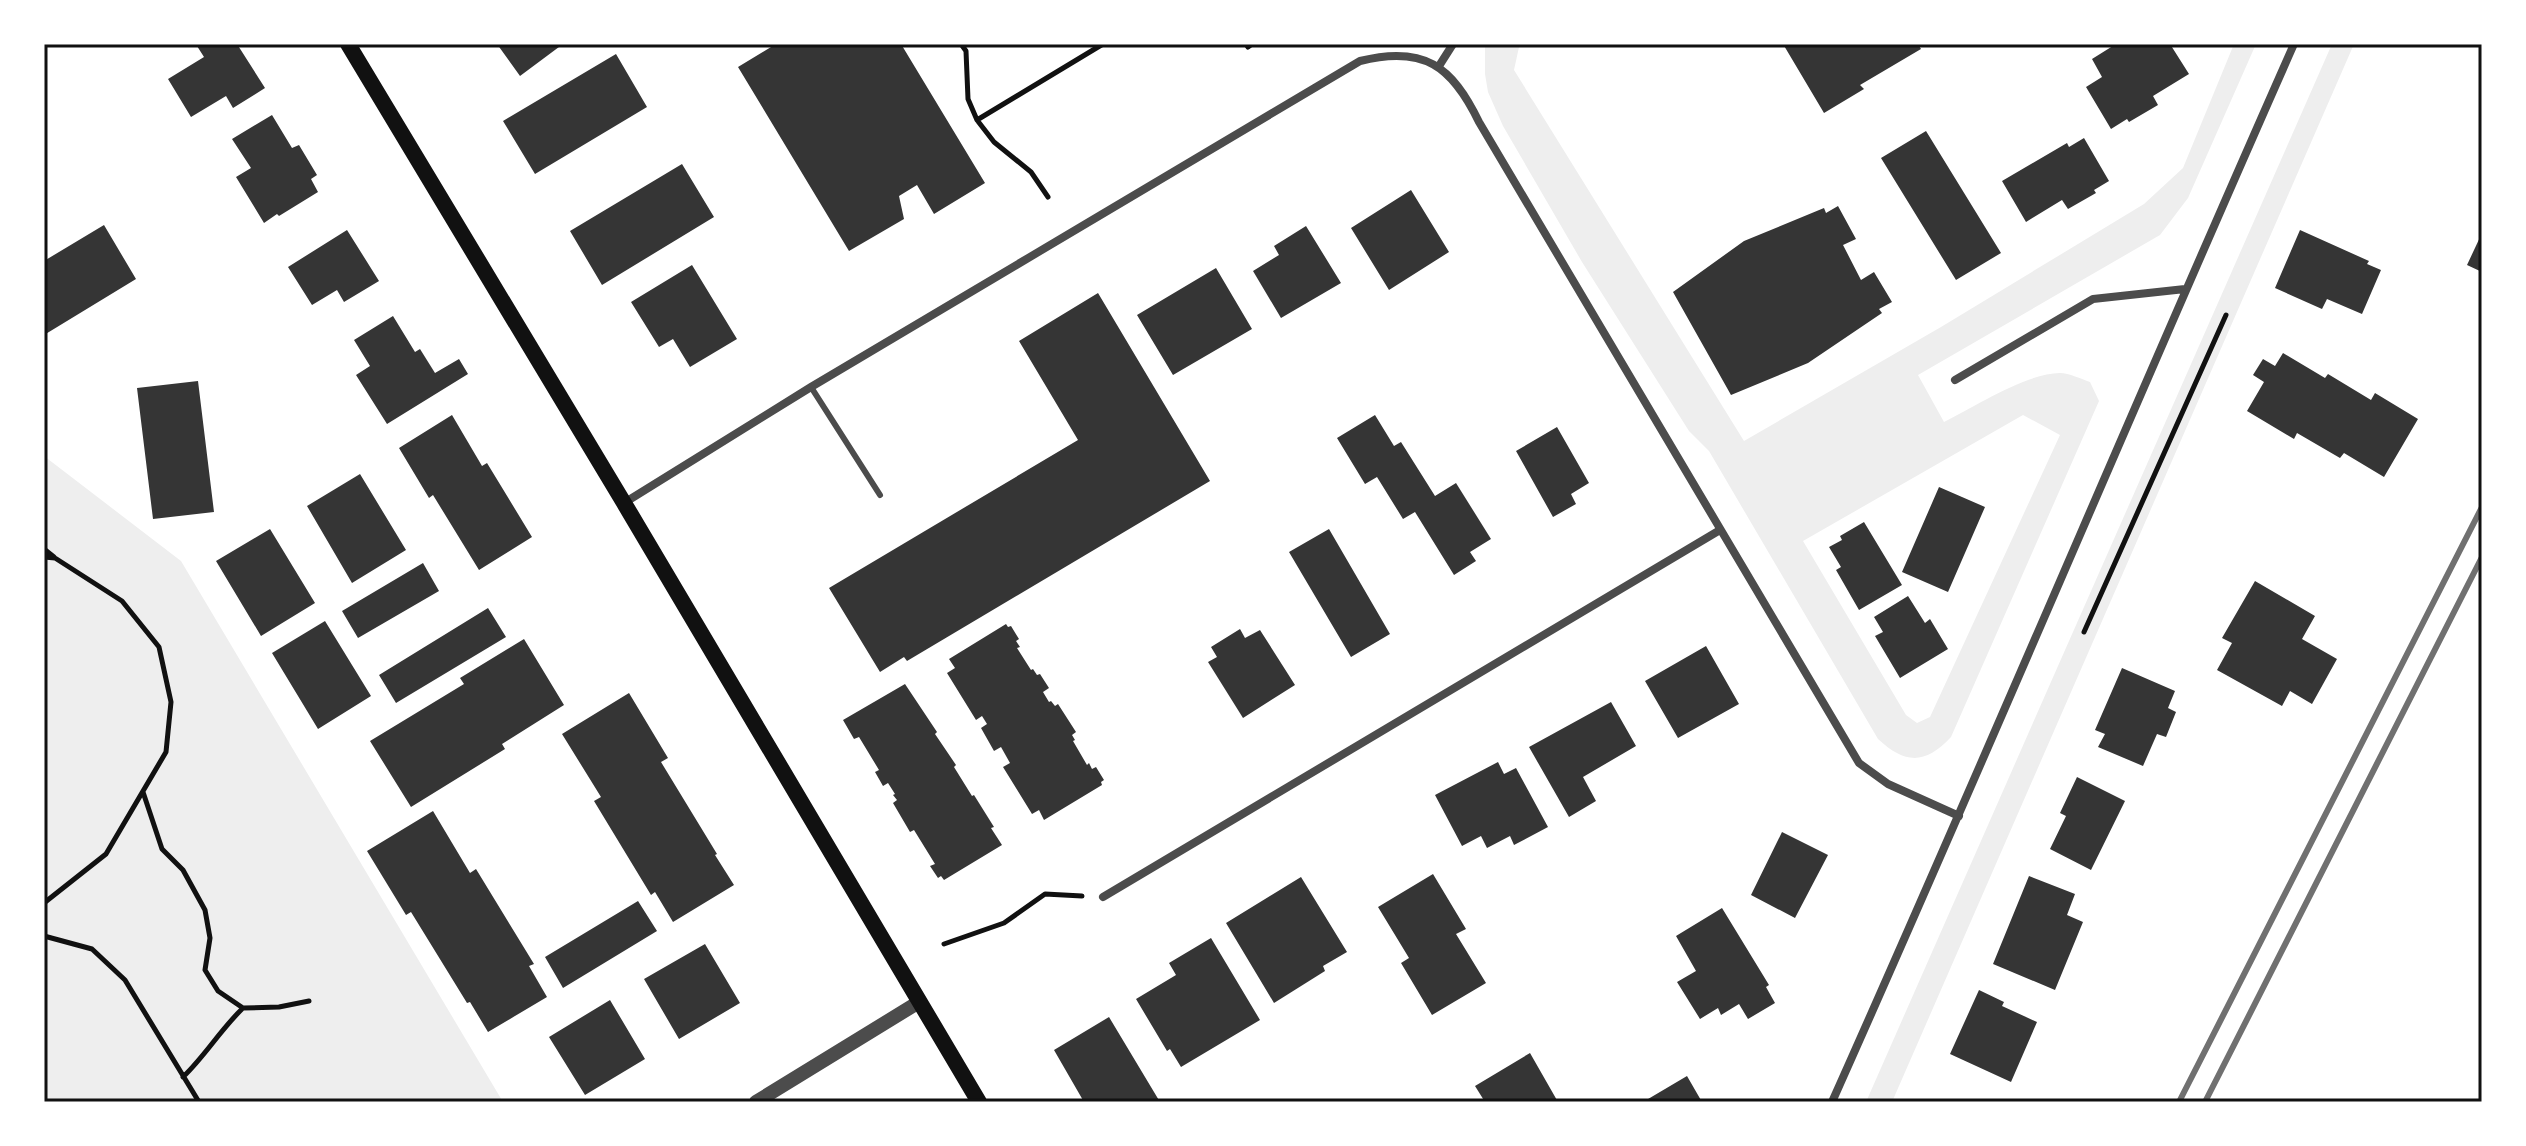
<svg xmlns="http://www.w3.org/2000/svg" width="2526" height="1146" viewBox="0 0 2526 1146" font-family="Ubuntu,sans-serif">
	<rect width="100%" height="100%" fill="#fff"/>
	<!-- green -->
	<path fill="#eee" fill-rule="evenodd" d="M1524 44 1519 47 1514 70 1744 441 1941 327 2144 204 2183 168 2234 44H2256L2188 198 2160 235 1918 375 1944 422C1974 407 2027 373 2060 373 2069 373 2081 379 2090 382L2099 401 1951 737C1925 765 1905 764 1878 739L1709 451 1689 431 1582 262 1503 126 1488 92 1485 74V44ZM2023 415 2060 435 1930 717 1917 723 1906 715 1803 541Z
		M2332 44H2354L1892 1102H1866Z
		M44 456 181 561 503 1102H44Z"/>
	<!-- building -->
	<path fill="#353535" d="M199 44H237L265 88 233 108 226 96 191 117 168 79 204 57 197 46Z
		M497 44H563L520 76Z
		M776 44H901L985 183 934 214 917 185 899 196 904 219 849 251 738 67Z
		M1783 44H1918L1921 49 1860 85 1864 89 1824 113Z
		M2116 44H2170L2189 74 2153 96 2158 105 2129 122 2127 119 2111 129 2086 87 2102 77 2092 59Z
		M616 54 647 107 535 174 503 121Z
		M272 115 292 148 299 145 317 175 311 179 318 192 279 216 277 214 264 223 236 177 251 168 232 139Z
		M1926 131 2001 253 1956 280 1881 158Z
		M2084 138 2109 181 2094 190 2096 193 2068 209 2062 200 2026 222 2002 181 2067 143 2069 147Z
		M682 164 714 217 602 285 570 231Z
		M1411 190 1449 252 1389 290 1351 228Z
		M1838 206 1856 239 1843 245 1861 280 1874 272 1892 302 1879 309 1882 313 1808 363 1731 395 1673 292 1744 241 1824 208 1826 213Z
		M104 225 136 279 44 335V261Z
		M1306 226 1341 283 1281 318 1253 271 1279 255 1274 246Z
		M347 230 379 281 344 302 337 290 312 305 288 267Z
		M2300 230 2369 261 2367 264 2381 270 2362 314 2327 299 2322 309 2275 288Z
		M2482 233V272L2467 265Z
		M692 265 737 339 690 367 673 339 659 347 631 302Z
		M1216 268 1252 329 1173 375 1137 315Z
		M1098 293 1210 481 907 661 904 657 880 672 829 588 1078 440 1019 341Z
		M393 316 415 352 420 349 435 373 459 359 468 374 387 424 356 375 370 366 354 340Z
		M2283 353 2325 378 2328 374 2371 400 2375 393 2418 419 2384 477 2344 453 2340 458 2297 433 2294 439 2247 411 2264 382 2253 375 2263 359 2275 366Z
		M198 381 214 512 153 519 137 388Z
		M452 415 482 466 487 463 532 537 479 570 433 495 429 498 399 448Z
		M1375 415 1394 446 1401 442 1435 496 1456 483 1491 539 1470 552 1476 561 1454 575 1415 512 1403 519 1377 477 1365 484 1337 438Z
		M1557 427 1589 483 1571 494 1576 504 1553 517 1516 451Z
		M360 474 406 550 352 583 307 506Z
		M1939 487 1985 507 1948 592 1902 572Z
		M1864 522 1902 585 1859 610 1836 570 1841 567 1829 547 1842 540 1840 536Z
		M270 529 315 603 261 636 216 561Z
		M1329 529 1390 634 1351 657 1289 552Z
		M423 563 439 591 358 638 342 611Z
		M2255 581 2315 616 2302 639 2337 659 2312 704 2290 691 2282 706 2217 670 2232 643 2222 638Z
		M1908 596 1925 623 1930 619 1948 649 1900 678 1875 636 1883 632 1874 617Z
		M488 608 506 637 396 703 379 675Z
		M325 621 371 696 318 729 272 653Z
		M1006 624 1008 627 1011 626 1019 639 1016 641 1020 647 1017 648 1031 670 1033 669 1037 675 1040 674 1049 688 1043 692 1049 702 1051 701 1055 706 1058 704 1076 732 1072 735 1075 740 1073 741 1087 765 1089 763 1092 769 1096 767 1104 780 1101 782 1102 785 1044 820 1039 810 1032 814 1003 767 1010 763 1001 747 994 751 981 728 987 724 982 716 976 720 947 673 955 668 949 659Z
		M1240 629 1245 638 1260 630 1295 685 1243 718 1208 662 1217 657 1211 647Z
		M524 639 564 705 502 744 505 749 411 807 370 741 464 684 460 678Z
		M1706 646 1739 704 1678 738 1645 681Z
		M2122 668 2175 691 2168 708 2176 712 2166 737 2157 734 2143 766 2098 747 2105 734 2095 730Z
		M905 684 937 732 935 734 956 765 954 767 972 796 974 795 994 827 991 828 1002 845 944 880 941 876 938 878 930 866 935 864 914 830 910 832 893 803 897 800 893 795 895 794 888 783 883 786 875 772 879 770 859 737 854 739 843 720Z
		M629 693 668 758 661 762 717 854 715 855 734 885 673 922 655 892 651 895 594 801 601 797 562 734Z
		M1611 702 1636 746 1583 777 1596 801 1569 817 1529 747Z
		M1498 762 1504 774 1516 768 1548 827 1514 845 1510 836 1487 848 1481 836 1462 846 1435 795Z
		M2077 777 2125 801 2091 870 2050 849 2066 816 2060 813Z
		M433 811 470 873 476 869 534 964 529 966 547 997 488 1032 470 1002 467 1003 411 912 406 915 367 851Z
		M1782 832 1828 855 1795 918 1751 895Z
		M1433 874 1466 929 1456 934 1486 983 1432 1015 1401 963 1409 958 1378 907Z
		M2029 876 2075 894 2067 915 2083 922 2055 990 1993 964Z
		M1301 877 1347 952 1323 966 1325 971 1274 1003 1226 923Z
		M638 901 657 931 563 988 545 957Z
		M1722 908 1769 985 1766 987 1775 1003 1748 1019 1739 1004 1721 1015 1718 1008 1700 1019 1677 982 1696 971 1676 936Z
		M1211 938 1260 1020 1181 1067 1170 1049 1167 1051 1136 999 1176 975 1169 963Z
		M705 944 740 1003 679 1039 644 979Z
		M1979 990 2004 1002 2002 1006 2037 1022 2011 1082 1950 1054Z
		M610 1000 645 1059 585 1095 549 1037Z
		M1109 1017 1160 1102H1084L1054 1050Z
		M1530 1053 1558 1102H1485L1475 1086Z
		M1687 1076 1702 1102H1643Z"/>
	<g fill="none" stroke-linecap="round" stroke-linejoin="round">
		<!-- path -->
		<path stroke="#111" stroke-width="5" d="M961 44 966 51 968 99 977 120
			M1246 44 1248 47 1252 44
			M1048 197 1031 172 994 142 977 120 1103 44
			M44 549 54 557
			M44 557 55 558 122 601 159 647 171 702 166 752 106 854 44 903
			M2084 632 2226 315
			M143 792 162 849 183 870 205 910 210 938 205 970 218 991 243 1008
			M44 936 92 949 125 980 199 1102
			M944 944 1004 923 1045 894 1082 896
			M183 1077C205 1056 221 1029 243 1008L279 1007 309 1001"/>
		<!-- service -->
		<path stroke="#4c4c4c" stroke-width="6" d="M811 387 880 495"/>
		<!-- minor -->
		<path stroke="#4c4c4c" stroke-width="8" d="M1439 66 1453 44
			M1955 380 2093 299 2185 289
			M624 503 811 387 1360 61C1424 45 1452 66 1479 122L1859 763 1888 784 1959 816
			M1103 897 1720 530
			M1832 1102C1989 751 2138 396 2294 44"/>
		<!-- tertiary -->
		<path stroke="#4c4c4c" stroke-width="14" d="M756 1102 919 1002"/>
		<!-- secondary -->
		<path stroke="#111" stroke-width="16" d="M348 44 624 503 979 1102"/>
		<!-- rail -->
		<path stroke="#707070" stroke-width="6" d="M2179 1102 2482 507
			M2205 1102 2482 557"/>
	</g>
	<!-- border -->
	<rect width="2526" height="1146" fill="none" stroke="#ffffff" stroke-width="92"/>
	<rect x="46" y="46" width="2434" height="1054" fill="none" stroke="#111" stroke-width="3"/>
</svg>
